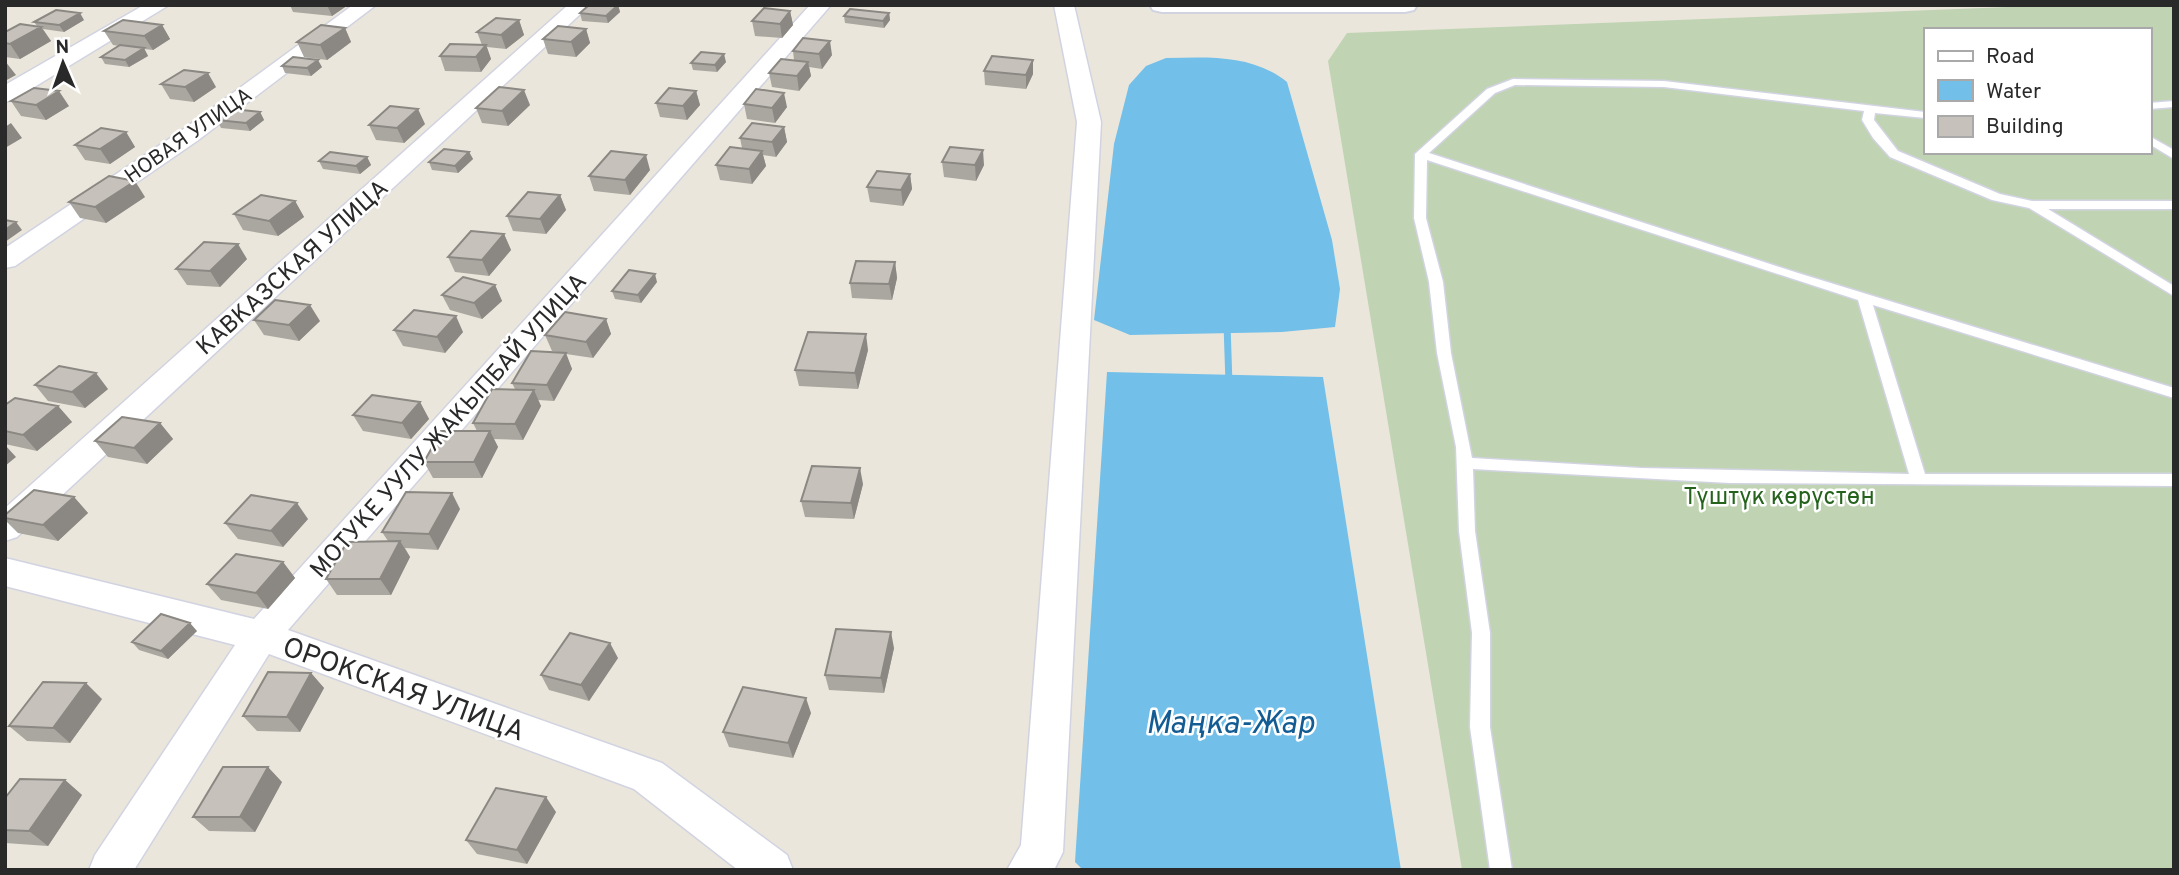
<svg xmlns="http://www.w3.org/2000/svg" width="2179" height="875" viewBox="0 0 2179 875" font-family="Overpass,sans-serif">
	<rect width="100%" height="100%" fill="#ebe6db"/>
	<!-- cemetery -->
	<path fill="#c0d4b3" fill-rule="evenodd" d="M2060 5H2174V870H1462L1328 61 1347 33ZM1925 30H2149V152H1925Z"/>
	<!-- water -->
	<path fill="#72bfe9" d="M1166 58C1209 57 1252 54 1287 82L1332 240 1340 289 1335 327 1282 332 1130 335 1094 320 1114 144 1129 85 1146 66Z
		M1107 372 1323 377 1401 870H1083L1075 862Z"/>
	<g fill="none" stroke-linecap="round" stroke-linejoin="round">
		<!-- stream -->
		<path stroke="#72bfe9" stroke-width="7" d="M1227 324 1229 384"/>
		<!-- lane casing -->
		<g stroke="#d1d3e1" stroke-width="3">
			<path id="lane" d="M1513 79 1664 81 1925 112V118L1875 113 1874 120 1898 151 2000 194 2032 201H2174V209H2048L2174 286V296L2029 208 1992 200 1890 157 1873 138 1862 120 1864 111 1664 87 1515 85 1495 93 1429 153 1798 273 2174 388V398L1873 305 1925 474H2174V486L1730 483 1473 469 1475 531 1490 633V727L1512 870H1490L1470 727 1472 633 1459 531 1456 447 1437 353 1429 282 1414 218 1415 154 1487 89ZM1427 160 1858 300 1909 474 1641 468 1472 458 1451 353 1443 282 1426 218Z
				M2174 101V107L2149 109V103Z
				M2149 136 2174 150V159L2149 144Z"/>
		</g>
		<!-- street casing -->
		<g stroke="#d1d3e1" stroke-width="3">
			<path id="street" d="M144 5H169L13 100 5 102V85Z
				M353 5H376L197 141 15 266 5 268V248L181 131Z
				M568 5H590L17 537 5 541V508Z
				M810 5H831L288 630 662 763 787 855 793 870H738L634 789 269 654 134 870H89L95 855 235 645 5 586V558L254 619Z
				M1054 5H1074L1101 122 1063 852 1054 870H1007L1021 845 1077 122Z"/>
		</g>
		<!-- secondary casing -->
		<g stroke="#d1d3e1" stroke-width="4">
			<path id="secondary" d="M1150 5H1417L1414 10 1405 12H1162L1153 10Z"/>
		</g>
		<!-- lane -->
		<use href="#lane" fill="#fff" fill-rule="evenodd"/>
		<!-- street -->
		<use href="#street" fill="#fff" fill-rule="evenodd"/>
		<!-- secondary -->
		<use href="#secondary" fill="#fff" fill-rule="evenodd"/>
	</g>
	<!-- wall -->
	<path fill="#aaa7a1" d="M290 5H348L332 16 293 12Z
		M618 5 620 12 608 23 582 21 580 13Z
		M775 5H799L797 7Z
		M790 11 793 25 782 38 755 36 752 21Z
		M889 13 890 20 884 28 845 23 844 16Z
		M84 20 64 32 43 29 51 41 20 59 5 57V32L37 26 34 22Z
		M519 20 524 35 506 49 487 47 491 59 481 72 445 71 440 56 482 45 477 32Z
		M162 25 170 39 153 50 144 49 148 56 129 67 105 64 101 57 119 46 113 45 104 31Z
		M345 28 351 42 327 60 304 57 297 42Z
		M586 29 590 43 576 57 548 54 543 39Z
		M793 51 832 55 822 69 809 67 811 76 799 91 772 87 769 73 794 60Z
		M726 62 717 72 693 70 691 63Z
		M282 66 322 67 311 76 285 73Z
		M984 71 1033 74 1026 89 985 85Z
		M161 84 216 87 194 102 170 99Z
		M696 91 700 105 687 120 660 117 656 103Z
		M11 101 69 106 46 120 21 116Z
		M744 104 787 107 775 123 747 119Z
		M530 105 508 126 482 123 476 108Z
		M260 112 264 120 250 131 221 128 217 120Z
		M425 124 404 143 376 140 369 125Z
		M784 127 787 142 776 157 763 155 766 166 752 184 720 180 716 165 742 148 740 138Z
		M126 132 135 147 110 164 85 160 75 145Z
		M469 152 473 159 458 173 432 170 429 162Z
		M367 157 371 165 360 174 323 169 319 161Z
		M942 162 984 165 976 181 944 177Z
		M650 170 630 195 594 191 589 176Z
		M910 174 912 189 903 206 870 202 867 187Z
		M560 195 566 210 546 234 513 231 507 216Z
		M145 197 106 223 80 218 69 202Z
		M295 201 304 217 278 236 243 230 234 214Z
		M504 234 511 250 489 276 455 272 448 257Z
		M247 259 220 287 187 285 176 269Z
		M895 262 897 278 892 300 852 298 850 283Z
		M657 282 641 303 615 299 612 291Z
		M495 285 502 301 482 319 450 310 442 295Z
		M606 319 611 334 593 358 566 354 572 369 554 401 538 400 541 406 523 440 494 439 498 447 482 478H433L424 462 477 431 473 423 515 389 512 383 562 353 552 351 545 335Z
		M254 320 320 321 299 341 264 335Z
		M394 330 463 332 445 353 403 346Z
		M868 350 858 389 799 386 795 370Z
		M35 385 108 389 85 408 48 401Z
		M420 402 429 419 411 439 363 431 353 415Z
		M58 406 72 422 37 451 5 444V431Z
		M160 423 173 439 147 464 108 457 95 441Z
		M863 484 854 519 805 517 801 501Z
		M74 497 88 513 58 541 18 533 5 520V515Z
		M460 509 438 550 405 548 410 557 391 595H337L326 579 388 541 382 532Z
		M308 519 283 547 238 539 225 523Z
		M283 562 295 578 268 609 221 600 207 584Z
		M197 631 168 659 139 650 132 642Z
		M894 648 884 693 829 690 825 675Z
		M618 658 589 701 549 690 541 675Z
		M311 673 324 688 300 732 257 731 243 716Z
		M102 699 70 743 27 741 9 726Z
		M811 713 793 758 729 747 723 732Z
		M65 780 82 795 48 846 5 843V798Z
		M282 782 255 832 209 831 193 817Z
		M556 812 527 864 477 854 466 840Z"/>
	<!-- shaded-wall -->
	<path fill="#8b8883" d="M327 5H348L332 16Z
		M618 5 620 12 608 23 606 16Z
		M790 11 793 25 782 38 780 24Z
		M80 13 84 20 64 32 59 25Z
		M889 13 890 20 884 28 883 21Z
		M519 20 524 35 506 49 501 35Z
		M162 25 170 39 153 50 144 36Z
		M41 27 51 41 20 59 10 44Z
		M345 28 351 42 327 60 320 45Z
		M586 29 590 43 576 57 571 42Z
		M830 41 832 55 822 69 819 54Z
		M486 45 491 59 481 72 476 57Z
		M144 48 148 56 129 67 125 60Z
		M724 54 726 62 717 72 715 65Z
		M318 60 322 67 311 76 307 68Z
		M1033 60V74L1026 89V75Z
		M5 61 16 75 5 81Z
		M808 62 811 76 799 91 797 76Z
		M208 73 216 87 194 102 185 87Z
		M524 90 530 105 508 126 502 111Z
		M59 91 69 106 46 120 36 105Z
		M696 91 700 105 687 120 683 106Z
		M784 93 787 107 775 123 772 108Z
		M418 109 425 124 404 143 397 128Z
		M260 112 264 120 250 131 246 123Z
		M11 123 22 138 5 148V127Z
		M784 127 787 142 776 157 772 142Z
		M126 132 135 147 110 164 100 149Z
		M983 150 984 165 976 181 975 165Z
		M762 151 766 166 752 184 749 169Z
		M469 152 473 159 458 173 455 166Z
		M646 155 650 170 630 195 625 180Z
		M367 157 371 165 360 174 356 166Z
		M910 174 912 189 903 206 901 190Z
		M135 181 145 197 106 223 95 207Z
		M560 195 566 210 546 234 540 219Z
		M295 201 304 217 278 236 269 221Z
		M16 222 22 230 5 242V230Z
		M504 234 511 250 489 276 482 260Z
		M238 244 247 259 220 287 210 271Z
		M895 262 897 278 892 300 889 284Z
		M655 274 657 282 641 303 638 295Z
		M495 285 502 301 482 319 474 303Z
		M310 305 320 321 299 341 289 325Z
		M456 316 463 332 445 353 437 337Z
		M606 319 611 334 593 358 586 342Z
		M866 334 868 350 858 389 855 373Z
		M566 353 572 369 554 401 547 385Z
		M96 373 108 389 85 408 72 392Z
		M534 390 541 406 523 440 515 424Z
		M420 402 429 419 411 439 402 423Z
		M58 406 72 422 37 451 23 435Z
		M160 423 173 439 147 464 134 448Z
		M490 431 498 447 482 478 474 462Z
		M5 445 16 457 5 466Z
		M860 468 863 484 854 519 851 503Z
		M452 493 460 509 438 550 429 534Z
		M74 497 88 513 58 541 43 525Z
		M297 503 308 519 283 547 271 531Z
		M400 541 410 557 391 595 380 579Z
		M283 562 295 578 268 609 256 593Z
		M190 623 197 631 168 659 161 651Z
		M891 632 894 648 884 693 881 678Z
		M610 643 618 658 589 701 581 685Z
		M311 673 324 688 300 732 287 717Z
		M86 683 102 699 70 743 53 728Z
		M806 698 811 713 793 758 788 743Z
		M268 767 282 782 255 832 240 817Z
		M65 780 82 795 48 846 29 831Z
		M546 797 556 812 527 864 517 850Z"/>
	<!-- building -->
	<path fill="#c6c2bb" stroke="#8b8883" stroke-width="2" d="M589 5H618L606 16 580 13Z
		M764 8 790 11 780 24 752 21Z
		M850 9 889 13 883 21 844 16Z
		M56 10 80 13 59 25 34 22Z
		M496 18 519 20 501 35 477 32Z
		M123 20 162 25 144 36 104 31Z
		M20 24 41 27 10 44 5 43V32Z
		M321 25 345 28 320 45 297 42Z
		M558 26 586 29 571 42 543 39Z
		M803 38 830 41 819 54 793 51Z
		M450 44 486 45 476 57 440 56Z
		M120 45 144 48 125 60 101 57Z
		M701 52 724 54 715 65 691 63Z
		M992 56 1033 60 1026 75 984 71Z
		M293 57 318 60 307 68 282 66Z
		M781 59 808 62 797 76 769 73Z
		M184 70 208 73 185 87 161 84Z
		M499 87 524 90 502 111 476 108Z
		M34 88 59 91 36 105 11 101Z
		M669 88 696 91 683 106 656 103Z
		M756 89 784 93 772 108 744 104Z
		M390 106 418 109 397 128 369 125Z
		M232 109 260 112 246 123 217 120Z
		M752 123 784 127 772 142 740 138Z
		M101 128 126 132 100 149 75 145Z
		M730 147 762 151 749 169 716 165Z
		M950 147 983 150 975 165 942 162Z
		M444 149 469 152 455 166 429 162Z
		M611 151 646 155 625 180 589 176Z
		M330 152 367 157 356 166 319 161Z
		M877 171 910 174 901 190 867 187Z
		M109 176 135 181 95 207 69 202Z
		M528 192 560 195 540 219 507 216Z
		M261 195 295 201 269 221 234 214Z
		M5 220 16 222 5 230Z
		M471 231 504 234 482 260 448 257Z
		M204 242 238 244 210 271 176 269Z
		M856 261 895 262 889 284 850 283Z
		M629 270 655 274 638 295 612 291Z
		M463 277 495 285 474 303 442 295Z
		M275 300 310 305 289 325 254 320Z
		M414 310 456 316 437 337 394 330Z
		M565 312 606 319 586 342 545 335Z
		M808 332 866 334 855 373 795 370Z
		M531 351 566 353 547 385 512 383Z
		M59 366 96 373 72 392 35 385Z
		M492 389 534 390 515 424 473 423Z
		M372 395 420 402 402 423 353 415Z
		M15 398 58 406 23 435 5 431V405Z
		M122 417 160 423 134 448 95 441Z
		M441 431H490L474 462H424Z
		M812 466 860 468 851 503 801 501Z
		M34 490 74 497 43 525 5 518V515Z
		M406 492 452 493 429 534 382 532Z
		M251 495 297 503 271 531 225 523Z
		M400 541 380 579H326L347 542Z
		M236 554 283 562 256 593 207 584Z
		M161 614 190 623 161 651 132 642Z
		M836 629 891 632 881 678 825 675Z
		M570 633 610 643 581 685 541 675Z
		M268 672 311 673 287 717 243 716Z
		M43 682 86 683 53 728 9 726Z
		M743 687 806 698 788 743 723 732Z
		M223 767H268L240 817H193Z
		M20 779 65 780 29 831 5 830V798Z
		M496 788 546 797 517 850 466 840Z"/>
	<g text-anchor="middle" stroke-width="5" stroke-linejoin="round" paint-order="stroke">
		<!-- far-street labels -->
		<g font-size="21" fill="#292929" stroke="#fff">
			<text transform="translate(188 135) rotate(-35)" y="7">НОВАЯ УЛИЦА</text>
		</g>
		<!-- street labels -->
		<g font-size="24" fill="#292929" stroke="#fff">
			<text transform="translate(292 267) rotate(-42)" y="8">КАВКАЗСКАЯ УЛИЦА</text>
			<text transform="translate(448 425) rotate(-48)" y="8">МОТУКЕ УУЛУ ЖАКЫПБАЙ УЛИЦА</text>
		</g>
		<!-- park labels -->
		<g font-size="24" fill="#25631d" stroke="#fff">
			<text x="1779" y="504">Түштүк көрүстөн</text>
		</g>
		<!-- near-street labels -->
		<g font-size="28" fill="#292929" stroke="#fff">
			<text transform="translate(404 688) rotate(20)" y="10">ОРОКСКАЯ УЛИЦА</text>
		</g>
		<!-- near-water labels -->
		<g font-size="32" font-style="italic" fill="#135c93" stroke="#fff">
			<text x="1230" y="733">Маңка-Жар</text>
		</g>
	</g>
	<!-- border -->
	<rect width="2179" height="875" fill="none" stroke="#292929" stroke-width="14"/>
	<!-- legend -->
	<rect x="1924" y="28" width="228" height="126" fill="#ffffff" stroke="#a9a9a9" stroke-width="2"/>
	<rect x="1938" y="51" width="35" height="10" fill="#ffffff" stroke="#a9a9a9" stroke-width="2"/>
	<text x="1986" y="63" font-size="21" fill="#292929">Road</text>
	<rect x="1938" y="80" width="35" height="21" fill="#72bfe9" stroke="#a9a9a9" stroke-width="2"/>
	<text x="1986" y="98" font-size="21" fill="#292929">Water</text>
	<rect x="1938" y="116" width="35" height="21" fill="#c6c2bb" stroke="#a9a9a9" stroke-width="2"/>
	<text x="1986" y="133" font-size="21" fill="#292929">Building</text>
	<!-- north arrow -->
	<g transform="translate(63 63) rotate(358)" stroke="#ffffff" stroke-width="5" paint-order="stroke">
	<path d="M0-5L12 26L0 18L-12 26Z" fill="#292929"/>
	<text y="-10" font-size="19" font-weight="bold" text-anchor="middle" fill="#292929">N</text>
	</g>
</svg>
